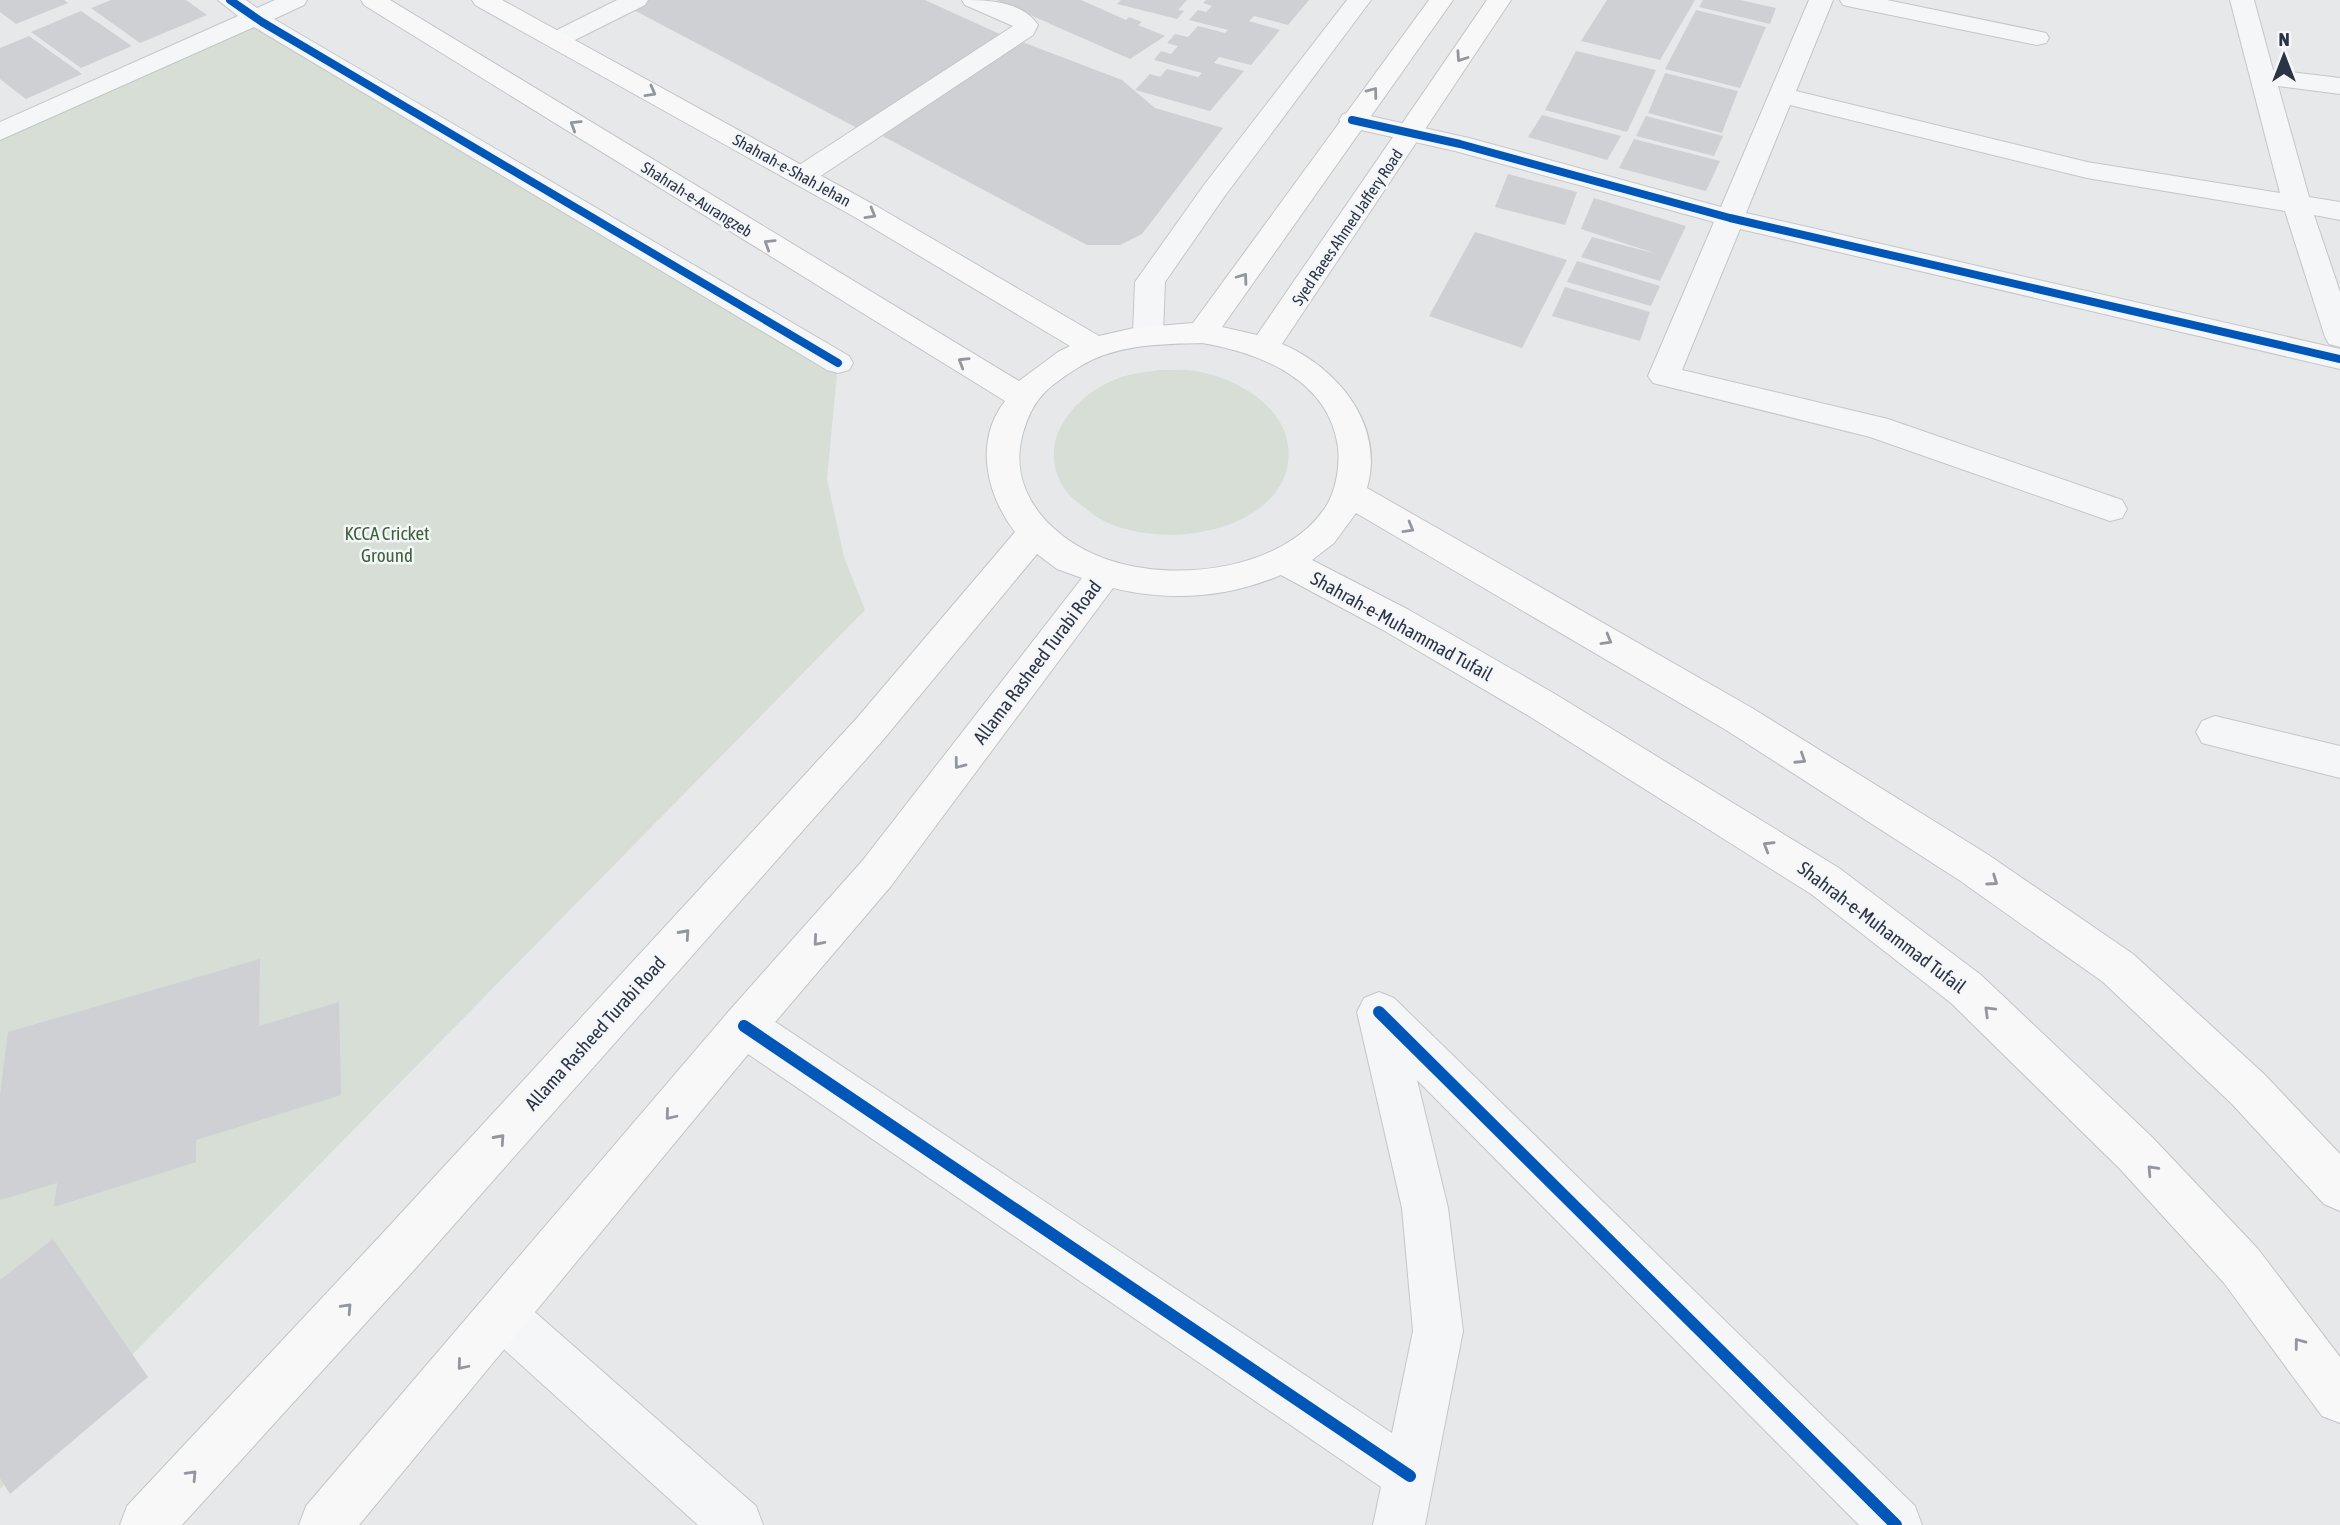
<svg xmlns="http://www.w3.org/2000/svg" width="2340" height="1525" viewBox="0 0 2340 1525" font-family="'Asap Condensed',sans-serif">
	<rect width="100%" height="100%" fill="#e6e8ea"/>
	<!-- green -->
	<path fill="#d6ded6" d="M262 22 838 363 827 479 844 557 865 610 0 1489V136Z
		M1159 370C1171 370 1184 369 1196 371 1242 379 1299 414 1287 468 1275 521 1200 539 1154 534 1132 532 1107 526 1090 512 1083 506 1075 501 1069 495 1030 446 1073 393 1122 377 1134 373 1147 372 1159 370Z"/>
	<!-- building -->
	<path fill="#ced0d3" d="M0 0H64L68 3 16 24 0 12Z
		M111 0H186L207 15 140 43 91 8Z
		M641 0H925L1004 36 859 129 628 7Z
		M996 0H1081L1126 20 1129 17 1142 22 1138 25 1165 36 1130 59Z
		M1121 0H1187L1178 10 1184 11 1177 19 1117 4Z
		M1206 0H1309L1288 25 1254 16 1249 21 1280 30 1251 65 1219 57 1214 63 1244 71 1210 111 1135 90 1150 74 1160 77 1167 69 1198 77 1202 73 1154 60 1161 51 1171 54 1178 46 1167 43 1175 34 1188 37 1198 26 1225 33 1228 30 1189 20 1198 10 1206 12 1212 6 1203 3Z
		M1607 0H1695L1660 60 1581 41Z
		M1703 0H1740L1776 8 1770 24 1699 7Z
		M1696 10 1766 27 1740 88 1665 69Z
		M81 11 132 46 81 68 31 32Z
		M29 36 82 74 26 99 0 79V48Z
		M1017 40 1122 80 1155 108 1223 128 1142 234 1120 245H1087L877 133Z
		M1576 51 1656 70 1627 132 1545 110Z
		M1665 73 1738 91 1722 133 1648 113Z
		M1542 115 1621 136 1607 160 1528 137Z
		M1646 116 1723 136 1714 156 1636 136Z
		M1634 139 1720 161 1706 191 1619 168Z
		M1508 174 1577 192 1565 225 1495 207Z
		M1594 198 1686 226 1660 281 1581 257 1592 237 1657 254 1581 229Z
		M1475 232 1567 260 1522 348 1429 316Z
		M1577 261 1660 286 1651 306 1567 282Z
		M1565 287 1650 312 1640 341 1552 316Z
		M260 959 259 1026 339 1002 341 1095 196 1140V1162L54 1207 57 1183 0 1200V1095L8 1032Z
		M53 1239 148 1377 10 1494 0 1478V1280Z"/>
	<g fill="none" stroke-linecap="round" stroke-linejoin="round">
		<!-- minor casing -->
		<g stroke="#c4c6c8" stroke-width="2">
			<path id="minor" d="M218 0H246L257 8 275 0H307L304 5 274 19 849 356 853 363 849 370 838 373 827 370 254 27 0 140V122L238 16Z
				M617 0H648L645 5 565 45 556 47 547 45 544 40 547 35Z
				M962 0C988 0 1022 1 1038 25L1033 35 813 181 803 183 793 181 789 175 793 169 1013 26 965 5Z
				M1347 0H1371L1224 197 1165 282 1163 334 1159 341 1148 344 1137 341 1133 334 1135 282 1204 185Z
				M1809 0H1833L1796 91 2087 162 2280 193 2230 0H2254L2273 70 2340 78V94L2278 86 2309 197 2340 202V220L2314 215 2340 292V347L2329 344 2325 337 2285 211 2087 178 1790 105 1746 213 2340 349V369L1740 229 1682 370 1888 419 2122 500 2127 509 2122 518 2110 521 1870 437 1653 383 1648 376 1714 222 1455 151 1343 126 1339 120 1343 114 1352 112 1469 138 1721 207Z
				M1840 0H1887L2037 31 2046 33 2049 38 2046 43 2037 45 1852 7 1843 5Z
				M2215 716 2340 746V778L2202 743 2196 732 2202 721Z
				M1379 992 1394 998 1915 1506 1922 1525H1859L1417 1080 1448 1208 1463 1331 1425 1525H1373L1381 1487 729 1041 722 1026 729 1011 744 1005 759 1011 1392 1433 1413 1331 1402 1208 1357 1012 1364 998Z
				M503 1292 520 1299 756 1506 763 1525H698L486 1333 479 1316 486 1299Z"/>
		</g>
		<!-- major casing -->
		<g stroke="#c2c5c8" stroke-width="2">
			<path id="major" d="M361 0H390L1019 381 1058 352 1070 346 858 219 475 5 472 0H502L878 207 1099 336 1134 328 1193 323 1429 0H1453L1222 327 1257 335 1487 0H1511L1282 344C1338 368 1385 425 1367 488L1752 708 1987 854 2133 954 2264 1074 2340 1154V1211L2324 1204 2232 1104 2103 982 1959 880 1726 730 1356 513 1334 543 1312 560 1409 610 1555 694 1839 868 1981 975 2152 1137 2258 1249 2340 1357V1423L2322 1416 2224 1283 2120 1169 1951 1003 1811 894 1529 716 1383 630 1281 575C1226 598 1171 602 1113 588L891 886 759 1041 359 1525H299L306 1506 729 1011 863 860 1082 578 1057 569 1037 554 883 740 414 1270 182 1525H120L127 1506 380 1236 857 718 1015 532C986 494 974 441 1005 401L364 5ZM1202 343C1261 353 1329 380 1338 447 1340 467 1336 491 1325 508 1283 570 1177 582 1112 561 1057 544 1005 495 1023 433 1027 418 1034 403 1045 392 1054 383 1068 374 1079 367 1115 344 1161 344 1202 343Z"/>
		</g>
		<!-- minor -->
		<use href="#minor" fill="#f5f6f7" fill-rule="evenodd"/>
		<!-- major -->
		<use href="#major" fill="#f8f8f8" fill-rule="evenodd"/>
		<!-- cycleway-far1 casing -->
		<g stroke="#f4f6f9" stroke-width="11">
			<path id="cycleway-far1" d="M230 0 262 22 838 363
				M1352 120 1460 144 1730 218 2340 359"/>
		</g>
		<!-- cycleway casing -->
		<g stroke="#f4f6f9" stroke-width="17">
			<path id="cycleway" d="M1379 1012 1896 1525
				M744 1026 1410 1476"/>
		</g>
		<!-- cycleway-far1 -->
		<use href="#cycleway-far1" stroke="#0057b8" stroke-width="8"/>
		<!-- cycleway -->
		<use href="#cycleway" stroke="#0057b8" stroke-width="12"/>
	</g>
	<!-- one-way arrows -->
	<defs><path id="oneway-chevron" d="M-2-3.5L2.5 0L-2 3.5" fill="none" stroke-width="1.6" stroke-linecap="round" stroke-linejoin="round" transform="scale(1.75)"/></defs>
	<g stroke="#92969e">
		<use href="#oneway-chevron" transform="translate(1461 57) rotate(124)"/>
		<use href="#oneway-chevron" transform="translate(651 92) rotate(29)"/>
		<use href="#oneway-chevron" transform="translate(1373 92) rotate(-53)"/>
		<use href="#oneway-chevron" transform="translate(575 125) rotate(-148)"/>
		<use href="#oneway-chevron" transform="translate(871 214) rotate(30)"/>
		<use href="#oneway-chevron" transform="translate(769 244) rotate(-148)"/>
		<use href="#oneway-chevron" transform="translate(1243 278) rotate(-54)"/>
		<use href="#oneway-chevron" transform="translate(963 362) rotate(-149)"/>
		<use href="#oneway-chevron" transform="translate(1409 528) rotate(30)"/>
		<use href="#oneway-chevron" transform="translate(1607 640) rotate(30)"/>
		<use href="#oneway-chevron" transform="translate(1801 759) rotate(33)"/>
		<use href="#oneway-chevron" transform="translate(959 764) rotate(127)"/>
		<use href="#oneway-chevron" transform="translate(1768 846) rotate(-149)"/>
		<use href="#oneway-chevron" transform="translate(1993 881) rotate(35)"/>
		<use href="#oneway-chevron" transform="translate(685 934) rotate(-48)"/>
		<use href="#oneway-chevron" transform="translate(818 941) rotate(131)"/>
		<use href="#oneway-chevron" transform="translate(1989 1011) rotate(-136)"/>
		<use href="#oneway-chevron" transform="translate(670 1115) rotate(130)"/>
		<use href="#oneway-chevron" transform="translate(500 1139) rotate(-48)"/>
		<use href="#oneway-chevron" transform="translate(2152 1170) rotate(-133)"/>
		<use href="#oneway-chevron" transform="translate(347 1308) rotate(-47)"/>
		<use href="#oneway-chevron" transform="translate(2299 1343) rotate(-127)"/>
		<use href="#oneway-chevron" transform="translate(462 1365) rotate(130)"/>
		<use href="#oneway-chevron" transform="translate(192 1475) rotate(-47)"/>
	</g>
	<g text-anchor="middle" stroke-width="5" stroke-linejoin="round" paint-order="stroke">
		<!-- far-street labels -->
		<g font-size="16" fill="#2b3445" stroke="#f4f6f9">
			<text transform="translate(792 170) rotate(29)" y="6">Shahrah-e-Shah Jehan</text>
			<text transform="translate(697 199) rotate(32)" y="6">Shahrah-e-Aurangzeb</text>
			<text transform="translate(1347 227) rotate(-56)" y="6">Syed Raees Ahmed Jaffery Road</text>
		</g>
		<!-- park labels -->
		<g font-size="19" fill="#3f6138" stroke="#f4f6f9">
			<text x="387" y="540">KCCA Cricket<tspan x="387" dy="22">Ground</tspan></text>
		</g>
		<!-- street labels -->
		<g font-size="19" fill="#2b3445" stroke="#f4f6f9">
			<text transform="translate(1402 626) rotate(29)" y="7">Shahrah-e-Muhammad Tufail</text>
			<text transform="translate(1037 662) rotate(-53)" y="7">Allama Rasheed Turabi Road</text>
			<text transform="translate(1882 927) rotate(37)" y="7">Shahrah-e-Muhammad Tufail</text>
			<text transform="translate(595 1033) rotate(-48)" y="7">Allama Rasheed Turabi Road</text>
		</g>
	</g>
	<!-- north arrow -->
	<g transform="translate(2284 56)" stroke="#f4f6f9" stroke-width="5" paint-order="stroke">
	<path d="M0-5L12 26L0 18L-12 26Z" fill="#2b3445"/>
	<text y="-10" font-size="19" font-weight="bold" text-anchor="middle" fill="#2b3445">N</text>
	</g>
</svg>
